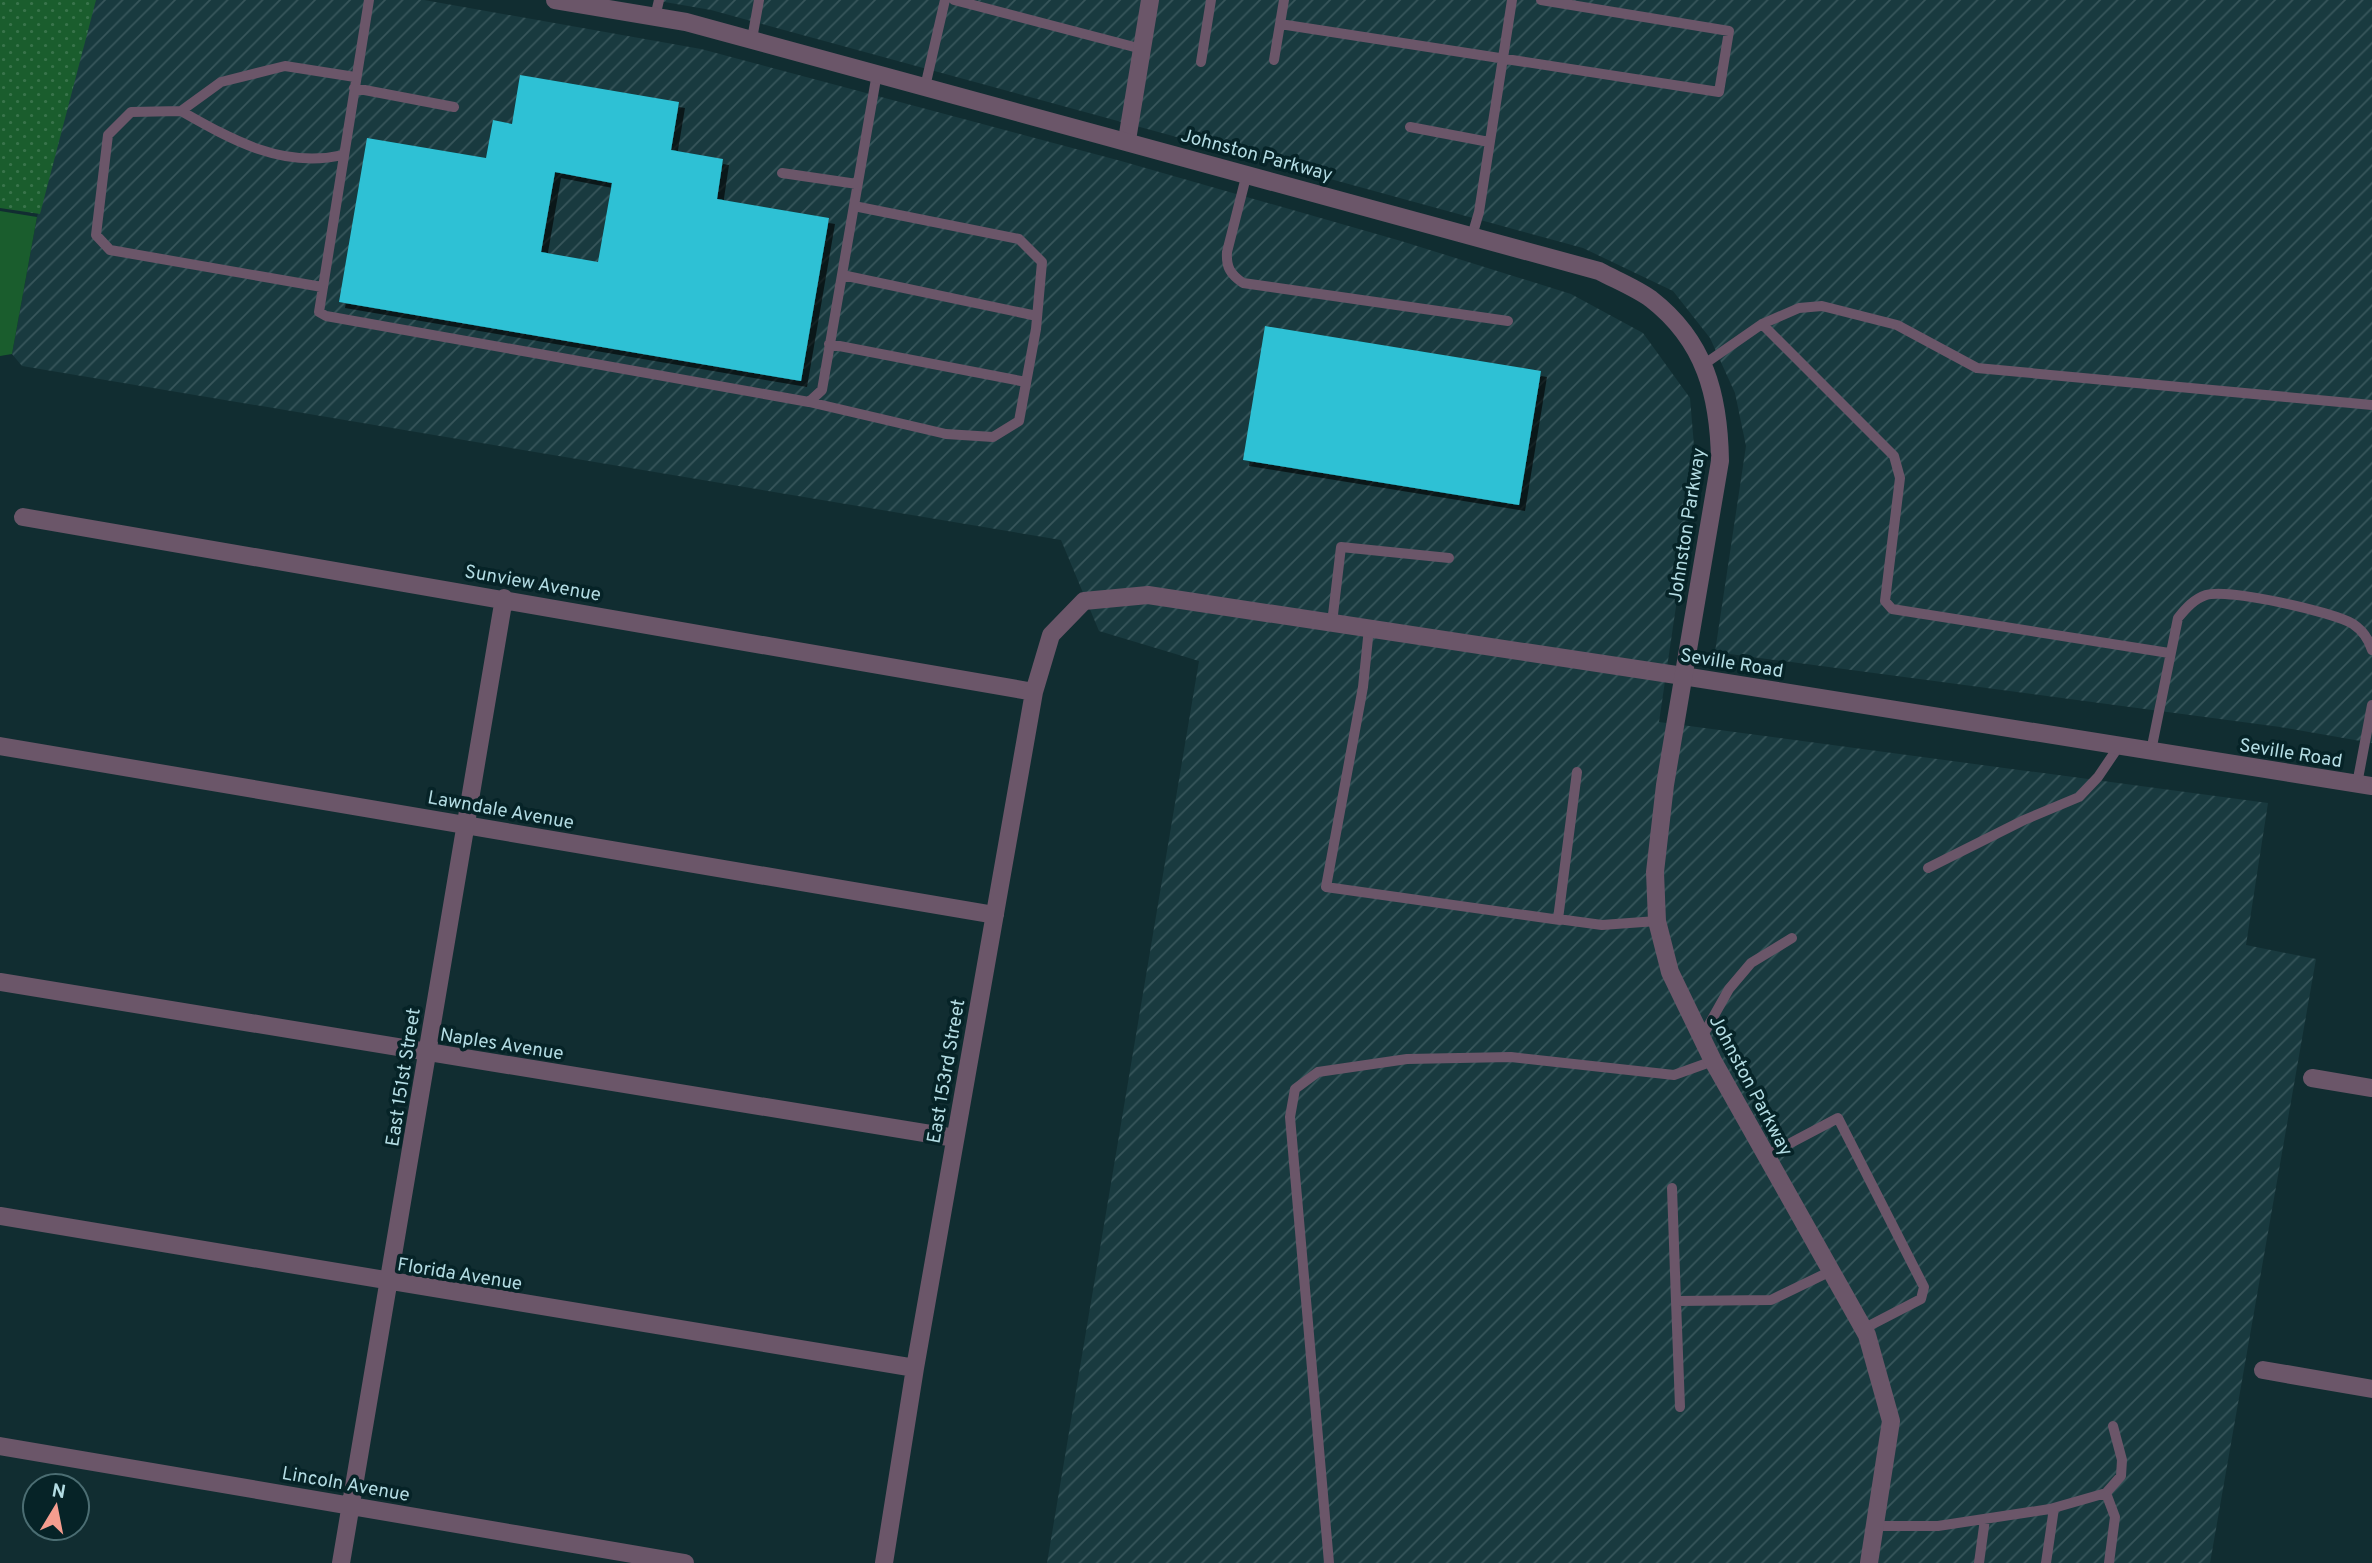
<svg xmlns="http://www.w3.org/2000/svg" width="2372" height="1563" viewBox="0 0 2372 1563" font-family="Overpass,sans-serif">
	<defs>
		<pattern id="industrial-furrows" width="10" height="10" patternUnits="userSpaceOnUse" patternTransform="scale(1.75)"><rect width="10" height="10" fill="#193a3f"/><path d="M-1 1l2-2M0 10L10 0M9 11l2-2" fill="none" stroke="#38565b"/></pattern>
		<pattern id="grass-dots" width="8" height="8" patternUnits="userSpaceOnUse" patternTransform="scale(1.75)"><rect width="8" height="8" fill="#1a5d2d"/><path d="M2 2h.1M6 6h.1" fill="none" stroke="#39744b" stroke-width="1.8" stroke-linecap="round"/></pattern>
		<filter id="shadow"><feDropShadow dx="6" dy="6" stdDeviation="0" flood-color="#0009"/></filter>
	</defs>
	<rect width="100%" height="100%" fill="#112d31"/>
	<!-- industrial -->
	<path fill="url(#industrial-furrows)" d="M95 0H424L701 49 1121 161 1401 241 1571 294 1643 333 1690 398 1696 470 1659 722 2268 803 2246 945 2316 959 2210 1563H1047L1199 661 1099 631 1061 540 22 366 12 354 37 217Z
		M653 0H2372V743L2280 727 1715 652 1746 446 1735 393 1710 338 1673 291 1583 248 711 10Z"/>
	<!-- grass -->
	<path fill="url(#grass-dots)" d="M0 0H96L40 214 0 208Z"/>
	<!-- green -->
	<path fill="#1a5d2d" d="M0 211 37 217 12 354 0 356Z"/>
	<!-- building -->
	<path fill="#2fc1d5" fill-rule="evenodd" filter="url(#shadow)" d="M520 75 679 102 671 150 723 159 717 199 829 218 801 381 339 302 367 138 486 158 493 120 512 124ZM555 172 612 183 598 262 541 252Z
		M1265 326 1541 371 1519 505 1243 460Z"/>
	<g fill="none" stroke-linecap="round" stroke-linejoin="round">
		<!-- service -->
		<path stroke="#6b5669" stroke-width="10" d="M369 0 319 312 326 316 809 402 822 390 877 73
			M954 0 1142 49
			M655 17 659 0
			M1280 24 1284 0
			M752 39 759 0
			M1274 60 1280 24 1719 92 1729 31 1541 0
			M1201 62 1211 0
			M925 87 945 0
			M354 88 454 107
			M181 111C232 140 283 169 343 155
			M1410 127 1489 142
			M782 173 857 184
			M1247 173 1227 252C1226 267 1230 274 1243 283L1508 321
			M1472 236 1479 212 1512 0
			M842 275 1037 316
			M322 287 110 250 96 235 108 135 131 112 181 111 221 82 285 66 355 77
			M1762 324 1894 456 1900 478 1885 601 1892 609 2169 653
			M829 344 1026 382
			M1703 365 1762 324 1799 308 1822 306 1897 325 1977 368 2372 405
			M809 402 946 434 993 437 1019 421 1036 329 1042 262 1019 239 854 206
			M1332 623 1341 547 1449 558
			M1369 628 1363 687 1326 887 1560 920
			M2151 751 2178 618C2186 608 2194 599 2206 595 2227 588 2334 612 2353 624 2362 630 2369 640 2372 650
			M1577 772 1558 919 1602 925 1657 921
			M2357 784 2372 705
			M1928 868 2024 820 2079 797 2098 777 2119 746
			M1702 1037 1729 989 1751 963 1792 938
			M1766 1156 1838 1118 1924 1287 1921 1299 1863 1329
			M1672 1188 1676 1301 1771 1300 1831 1271
			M1676 1301 1680 1407
			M2106 1493 2115 1517 2109 1563
			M1876 1526H1938L2050 1509 2106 1493 2121 1476 2122 1460 2113 1426
			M1329 1563 1290 1117 1295 1089 1318 1072 1407 1059 1511 1057 1674 1075 1713 1061
			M1979 1563 1985 1519
			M2046 1563 2054 1508"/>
		<!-- minor -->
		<path stroke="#6b5669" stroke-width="18" d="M1127 140 1150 0
			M23 517 1034 692
			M0 746 995 915
			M0 982 955 1138
			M2312 1078 2372 1088
			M0 1216 915 1368
			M2263 1370 2372 1389
			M0 1446 685 1563
			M341 1563 504 598
			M884 1563 915 1368 1034 692 1051 635 1084 601 1148 595 1683 676 2372 786"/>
		<!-- tertiary -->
		<path stroke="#6b5669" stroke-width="18" d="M555 0 686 22 1599 271C1616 280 1636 288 1651 299 1705 341 1719 395 1720 461L1665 785 1655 872 1657 921 1670 972 1713 1061 1867 1335 1891 1421 1869 1563"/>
	</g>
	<g text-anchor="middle" stroke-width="7" stroke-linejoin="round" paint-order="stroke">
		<!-- street labels -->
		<g font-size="19" fill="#b3dce3" stroke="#062327">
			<text transform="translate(1257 154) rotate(15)" y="7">Johnston Parkway</text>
			<text transform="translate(1686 525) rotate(-81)" y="7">Johnston Parkway</text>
			<text transform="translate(533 582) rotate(10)" y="7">Sunview Avenue</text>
			<text transform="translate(1732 662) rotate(9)" y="7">Seville Road</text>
			<text transform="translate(2291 752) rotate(9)" y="7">Seville Road</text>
			<text transform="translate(501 809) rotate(10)" y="7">Lawndale Avenue</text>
			<text transform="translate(502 1043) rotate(9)" y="7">Naples Avenue</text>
			<text transform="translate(945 1071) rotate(-80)" y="7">East 153rd Street</text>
			<text transform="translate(402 1077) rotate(-81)" y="7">East 151st Street</text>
			<text transform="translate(1752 1085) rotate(62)" y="7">Johnston Parkway</text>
			<text transform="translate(460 1273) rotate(9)" y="7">Florida Avenue</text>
			<text transform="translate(346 1483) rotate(10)" y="7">Lincoln Avenue</text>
		</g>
	</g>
	<!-- north arrow -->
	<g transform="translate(56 1507) rotate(10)"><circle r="33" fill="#062327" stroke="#4b6d72" stroke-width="2"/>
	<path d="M0-5L12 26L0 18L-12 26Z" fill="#f59d8f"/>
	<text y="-10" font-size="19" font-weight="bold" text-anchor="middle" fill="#b3dce3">N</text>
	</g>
</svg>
